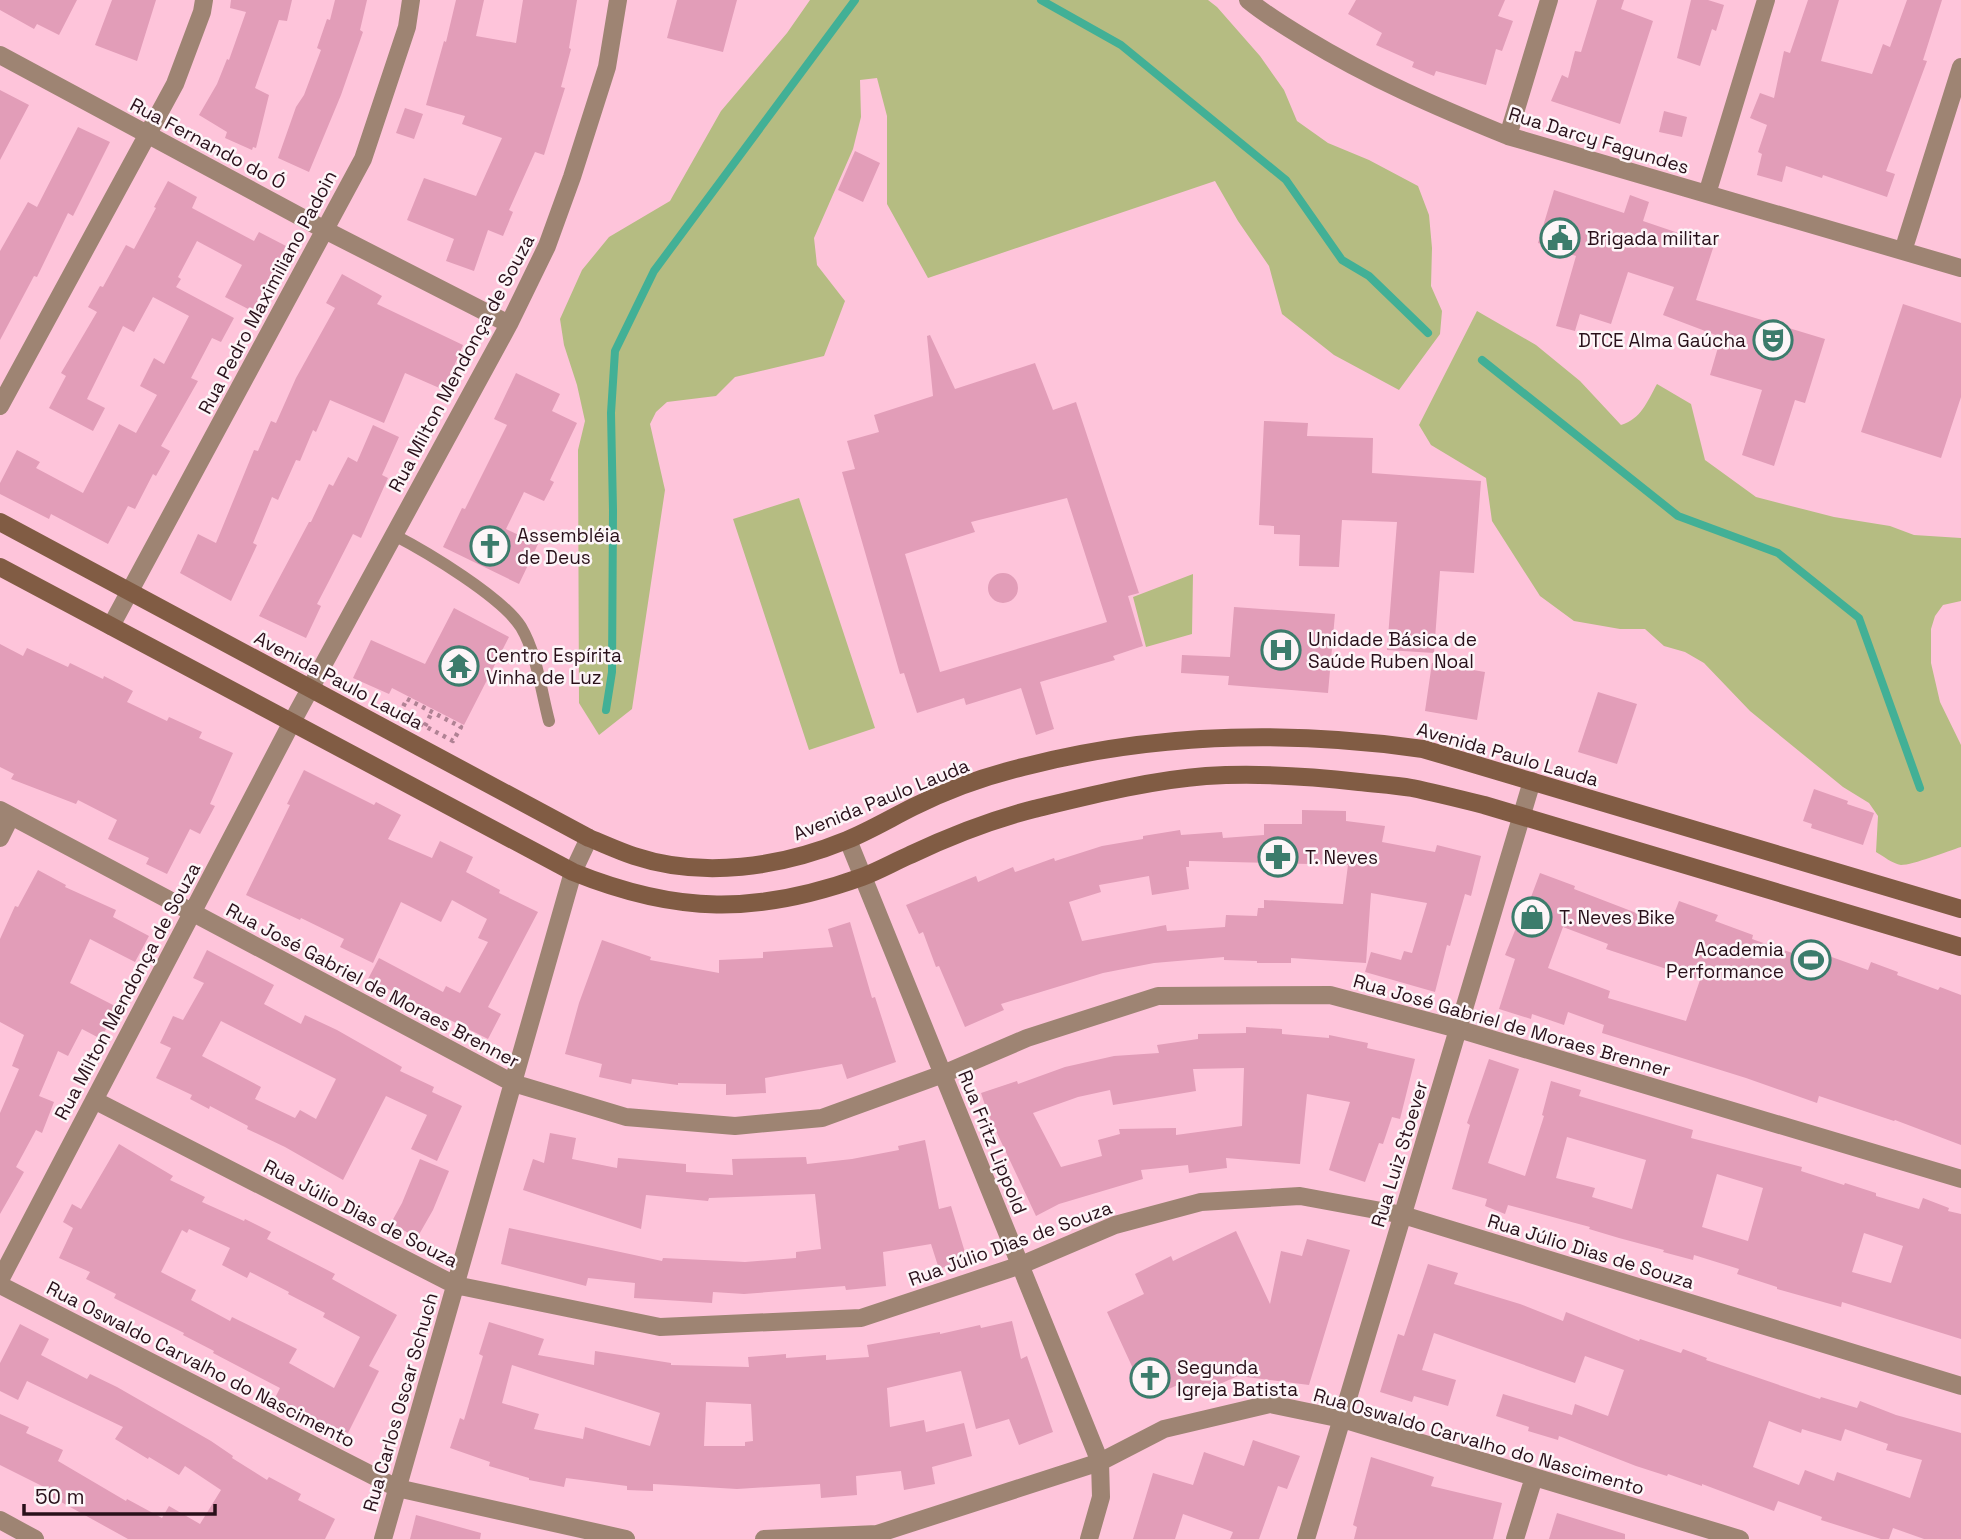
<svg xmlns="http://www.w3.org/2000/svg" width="1961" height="1539" viewBox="0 0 1961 1539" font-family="'Space Grotesk',sans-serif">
	<rect width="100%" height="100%" fill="#fec4da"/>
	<!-- green -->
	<path fill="#b5bc82" d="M810 0H1208L1217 7 1260 56 1284 90 1297 121 1328 143 1369 160 1418 186 1429 215 1432 248 1431 286 1442 311 1440 334 1399 390 1334 355 1282 314 1269 266 1238 221 1215 181 928 278 887 204V116L877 78 860 80 861 117 853 149 814 238 817 265 845 301 824 356 735 377 716 396 667 402 656 412 650 424 665 490 632 709 599 735 579 703 578 450 585 421 577 385 564 345 560 319 582 270 609 237 670 201 721 111 787 33Z
		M1477 311 1536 345 1580 381 1621 425C1641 419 1647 402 1657 384L1691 404 1705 460 1756 497 1834 517 1890 526 1914 535 1961 538V601L1943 605 1935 616 1931 629V663L1940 702 1961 745V847C1948 851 1913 865 1901 865 1893 864 1883 856 1876 852L1878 816 1869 803 1843 787 1750 711 1704 663 1685 652 1664 646 1645 629H1620L1574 621 1540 596 1492 521 1486 478 1431 445 1419 425Z
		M799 498 875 728 809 750 733 519Z
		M1193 574 1192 634 1146 647 1133 597Z"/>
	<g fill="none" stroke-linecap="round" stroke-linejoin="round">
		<!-- stream -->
		<path stroke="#42b096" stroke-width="8" d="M1041 0 1121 45 1286 180 1342 260 1369 276 1428 333
			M1482 360 1678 516 1778 553 1859 618 1920 788
			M606 710 612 672 613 510 611 413 615 351 654 271 855 0"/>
	</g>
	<!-- building -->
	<path fill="#e29db8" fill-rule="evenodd" d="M0 0H77L59 35 37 24 34 29 0 10Z
		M112 0H156L137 61 95 45Z
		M231 0H292L287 21 279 20 255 88 269 95 256 148 253 147 252 150 225 138 227 132 199 115 217 84 227 59 229 60 246 12 230 8Z
		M335 0H367L360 30 363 32 341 95 309 172 278 158 296 107 304 95 321 50 317 48 327 19 330 20Z
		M456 0H484L476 36 516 43 523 0H577L569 48 571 49 561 87 565 88 544 155 535 152 509 210 513 212 503 236 488 230 474 271 446 261 454 239 407 220 424 178 476 196 502 138 462 124 465 116 426 105 444 41 446 42Z
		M677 0H737L723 52 667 38Z
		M1356 0H1505L1498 16 1513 21 1502 51 1496 49 1486 85 1436 71 1434 76 1412 67 1414 62 1376 45 1382 33 1348 14Z
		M1597 0H1624L1621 9 1653 21 1620 124 1551 101 1562 75 1568 78 1575 51 1581 52Z
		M1691 0H1708L1724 5 1716 31 1712 29 1700 66 1677 58Z
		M1808 0H1839L1821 61 1872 74 1883 44 1890 47 1907 0H1942L1923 60 1927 61 1886 171 1895 174 1887 197 1823 175 1822 178 1786 166 1782 182 1757 175 1762 154 1758 152 1767 125 1750 118 1760 93 1774 98 1784 51 1790 53Z
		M0 90 29 105 0 160Z
		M405 108 423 114 414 139 396 133Z
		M1664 111 1687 117 1682 137 1659 132Z
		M78 127 110 142 73 216 68 213 37 277 34 276 0 340V251L28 202 37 207Z
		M855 151 880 163 863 202 838 190Z
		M168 181 197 197 192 208 254 241 259 232 286 246 252 311 225 297 242 265 197 241 178 277 181 279 176 287 234 318 221 342 212 338 191 378 198 381 161 446 170 451 156 476 153 474 135 509 128 506 108 544 51 514 49 519 0 494V483L17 450 40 462 36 468 83 493 119 424 136 433 157 395 140 386 154 358 164 364 189 316 153 297 134 332 123 326 87 399 105 408 93 431 49 408 66 376 61 373 97 312 88 307 100 286 103 287 126 245 134 249 156 208 154 207Z
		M1554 190 1624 213 1630 195 1649 202 1643 221 1693 238 1695 232 1716 239 1696 300 1825 339 1805 403 1795 400 1774 466 1742 455 1762 390 1710 375 1721 337 1663 315 1674 287 1628 272 1611 324 1580 314 1575 331 1556 326 1576 256 1538 243Z
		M342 274 382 296 377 304 463 345 444 390 405 373 384 423 330 400 316 432 313 430 300 461 296 460 278 500 272 497 253 543 257 545 231 601 180 573 198 534 216 543 254 450 258 451 271 421 276 423 296 378 335 308 326 303Z
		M1903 304 1961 323V397L1941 458 1861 432Z
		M930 335 955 389 1035 363 1053 410 1076 402 1139 593 1128 596 1143 646 1113 656 1115 660 1040 682 1054 729 1036 735 1021 688 966 705 964 698 917 713 904 673 900 674 842 472 855 469 847 441 879 432 874 415 933 396 927 336ZM1067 498 1107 622 940 672 905 554 975 532 971 522Z
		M516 373 560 394 552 411 577 423 550 480 554 482 544 501 524 492 506 529 538 544 519 584 443 547 462 508 465 509 507 425 494 419Z
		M1264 421 1308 423 1307 436 1373 438 1372 473 1481 481 1474 573 1440 571 1434 653 1387 650 1397 522 1342 520 1339 567 1299 566 1300 535 1274 534V526L1259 525Z
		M373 425 399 437 382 475 388 478 361 538 353 534 329 581 317 604 321 606 306 638 259 616 309 522H311L329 484 333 486 348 457 357 462Z
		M988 588a15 15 0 1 1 30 0a15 15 0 1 1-30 0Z
		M1234 607 1335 614 1328 693 1228 685 1229 676 1181 673 1182 655 1230 657Z
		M454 608 509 637 464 725 392 688 389 694 353 678 371 640 425 664Z
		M0 644 23 656 27 648 68 667 70 663 103 679 104 676 133 691 127 702 167 721 169 717 202 732 199 738 233 753 210 804 215 806 200 834 190 829 167 874 146 864 149 858 108 839 117 820 78 800 76 804 11 779 14 774 0 767Z
		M1432 663 1485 672 1477 720 1425 711Z
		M1598 692 1637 704 1617 764 1578 752Z
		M304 770 374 805 376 802 401 815 388 839 432 858 440 841 473 857 466 872 500 890 499 893 538 912 488 1007 501 1014 488 1039 368 979 379 958 443 992 446 986 460 993 488 942 478 938 487 919 452 900 441 922 401 902 373 963 340 947 344 939 301 918 300 920 246 895 290 805 287 804Z
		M1814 789 1848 801 1847 804 1874 813 1863 845 1811 828 1812 824 1803 821Z
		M1302 810 1346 811V821L1385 826 1382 842 1435 852 1437 845 1481 856 1471 896 1465 894 1450 946 1447 945 1435 992 1365 972 1371 952 1401 960 1404 951 1412 953 1427 903 1371 893 1366 963 1291 958V963H1257V961L1224 960V957L1154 963 1103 973 1001 1004 1004 1010 965 1027 939 966 936 967 923 932 919 934 906 905 976 876 978 882 1013 867 1015 872 1054 858 1055 861 1102 846 1143 839V836L1180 830 1181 835 1222 832 1223 838 1264 835V824H1302ZM1189 861 1348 865 1343 904 1264 900V908H1258L1257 916 1226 915 1225 927 1167 931 1166 925 1082 941 1069 902 1101 892 1099 885 1149 876 1152 895 1189 889 1186 867H1189Z
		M38 870 66 885 65 887 116 910 113 917 149 936 135 962 90 939 70 983 117 1007 101 1039 82 1029 68 1056 58 1051 39 1096 54 1102 42 1133 36 1130 16 1167 24 1172 0 1214V1113L19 1069 12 1066 24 1035 0 1022V939L15 906 18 907Z
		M1540 873 1575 886 1574 889 1639 914 1642 908 1672 919 1679 901 1718 915 1715 921 1753 935 1752 939 1795 954 1798 945 1868 970 1871 962 1898 972 1897 975 1938 990 1940 987 1961 995V1145L1895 1120 1894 1121 1819 1096 1817 1103 1746 1078 1602 1033 1604 1025 1568 1012 1564 1025 1532 1014 1531 1019 1499 1009 1515 959 1505 955 1516 928 1519 929ZM1563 927 1608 944 1606 949 1700 980 1686 1021 1608 998 1610 991 1548 968Z
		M850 922 872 998 875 997 896 1062 847 1079 842 1064 765 1078 766 1093 726 1095V1084L678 1083V1085L632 1079 631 1084 599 1077 602 1064 565 1054 579 1003 602 940 651 957 650 960 719 973V960L763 958V952L833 947 828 929Z
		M207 950 274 985 264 1004 301 1024 305 1015 337 1030 402 1067 400 1071 434 1087 432 1092 462 1106 437 1161 411 1149 427 1115 386 1096 343 1180 285 1147 247 1129 248 1126 210 1106 209 1109 190 1099 192 1095 156 1078 171 1048 160 1043 173 1016 183 1020 204 983 193 978ZM221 1021 336 1079 316 1119 300 1110 295 1118 255 1099 261 1087 202 1056Z
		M1246 1027 1282 1029V1034L1329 1038V1035L1368 1043 1367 1048 1415 1059 1400 1119 1392 1117 1383 1144 1379 1143 1365 1182 1329 1170 1350 1102 1307 1094 1300 1164 1226 1158 1227 1168 1189 1173 1188 1165 1141 1170 1143 1179 1059 1204 1036 1216 988 1114 981 1093 1017 1081 1018 1084 1065 1067 1114 1056 1159 1053 1157 1045 1198 1039V1034L1246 1033ZM1244 1068 1242 1126 1176 1135V1128L1119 1129 1120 1134 1098 1140 1102 1156 1061 1167 1033 1113 1078 1097 1110 1090 1113 1105 1196 1091 1193 1069Z
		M1489 1059 1519 1069 1488 1163 1525 1176 1544 1116 1542 1115 1551 1081 1581 1090 1579 1096 1693 1130 1691 1138 1802 1167 1801 1171 1844 1185 1845 1183 1876 1193V1196L1919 1209 1923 1198 1949 1208 1948 1211 1961 1214V1339L1842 1302 1841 1307 1777 1289V1287L1737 1274 1739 1269 1694 1255 1693 1260 1663 1252 1664 1250 1619 1238 1589 1229 1590 1227 1508 1205 1505 1214 1485 1206 1487 1199 1452 1189 1470 1125 1467 1123ZM1567 1137 1646 1160 1632 1209 1592 1197 1595 1188 1556 1178ZM1717 1174 1763 1188 1748 1241 1702 1227ZM1864 1233 1903 1246 1891 1283 1852 1272Z
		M550 1133 576 1138 572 1159 617 1168 618 1158 686 1164V1172L733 1175 732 1159 806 1157 807 1164 852 1159 899 1150 898 1146 925 1140 939 1209 951 1206 967 1259 939 1269 931 1244 883 1252 886 1286 846 1290 845 1286 744 1294 713 1292 712 1303 634 1298 635 1283 588 1278 586 1286 501 1264 509 1228 662 1261 663 1258 745 1262 796 1258V1252L821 1249 815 1194 709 1198 708 1201 646 1195 641 1229 523 1190 533 1159 544 1163Z
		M119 1144 173 1176 170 1180 205 1197 202 1202 244 1221 245 1219 271 1232 267 1239 335 1274 332 1279 397 1315 369 1366 379 1371 348 1433 307 1416 275 1398 280 1388 213 1353 214 1351 183 1335 184 1333 114 1298 116 1294 86 1279 90 1272 59 1258 73 1228 63 1222 72 1204 81 1209ZM189 1229 230 1248 222 1265 247 1278 250 1272 289 1292 288 1294 325 1313 323 1317 360 1337 334 1388 289 1363 297 1349 232 1317 230 1321 191 1300 196 1290 161 1272 182 1230 187 1233Z
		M420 1159 449 1171 433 1210 417 1238 391 1223 402 1203Z
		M1236 1231 1270 1304 1281 1251 1302 1256 1307 1239 1350 1250 1309 1385 1238 1376 1190 1397 1184 1382 1147 1399 1107 1312 1144 1294 1135 1274 1171 1256 1173 1261Z
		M1428 1264 1458 1273 1454 1284 1520 1304 1563 1321 1566 1312 1639 1341 1640 1339 1681 1353 1683 1349 1707 1358 1706 1360 1820 1399 1821 1397 1857 1408 1860 1401 1896 1415 1961 1433V1539H1924L1893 1528 1889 1539H1881L1821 1520 1822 1517 1778 1501 1774 1511 1702 1484V1486L1668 1474 1667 1476 1636 1466 1559 1436 1558 1440 1528 1431 1529 1427 1496 1416 1503 1394 1572 1415 1575 1404 1608 1416 1624 1370 1585 1356 1575 1383 1434 1333 1422 1370 1456 1380 1448 1406 1414 1396 1412 1402 1380 1392 1398 1334 1404 1336ZM1769 1421 1801 1433 1802 1429 1841 1441 1845 1429 1888 1444 1886 1450 1922 1460 1910 1498 1837 1472 1834 1481 1805 1470 1799 1485 1753 1467Z
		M1012 1321 1021 1359 1027 1356 1053 1432 1019 1445 1009 1419 976 1429 961 1371 887 1388 890 1427 924 1420 926 1432 964 1423 972 1456 932 1467 935 1484 904 1490 901 1471 856 1476 857 1495 821 1498 820 1484 737 1489 653 1484V1491L627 1490V1486L566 1478 564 1487 529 1480V1478L489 1466 490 1462 450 1448 460 1418 464 1420 483 1356 479 1354 489 1322 544 1339 538 1355 594 1365 595 1351 671 1363V1365L749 1367 748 1357 786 1354V1358L826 1355V1360L869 1357 867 1345 940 1332V1334L980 1325 981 1328ZM512 1365 660 1413 650 1446 585 1427 583 1439 534 1429 539 1414 502 1403ZM706 1402 751 1404 753 1441 745 1442V1446H704Z
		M20 1324 49 1339 41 1355 87 1379 90 1374 117 1387 211 1441 233 1456 232 1458 267 1480 269 1477 301 1494 298 1500 335 1519 325 1539H128L52 1497 54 1492 0 1465V1414L29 1427 26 1433 63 1450 58 1461 126 1501 127 1499 162 1518 169 1506 200 1524 221 1490 185 1466 179 1475 149 1457 148 1459 115 1439 123 1427 27 1381 18 1400 0 1391V1363Z
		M1253 1440 1300 1456 1287 1489 1278 1486 1259 1539H1230L1233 1532 1183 1514 1175 1539H1133L1153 1473 1193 1485 1204 1452 1244 1466Z
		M1371 1457 1434 1477 1431 1486 1502 1503 1493 1539H1354L1357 1527 1353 1525Z
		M1557 1513 1625 1534V1539H1549Z
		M416 1515 481 1533 480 1539H410Z"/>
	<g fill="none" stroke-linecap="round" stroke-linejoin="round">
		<!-- path -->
		<path stroke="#b08294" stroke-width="4.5" stroke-dasharray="3.5 5" stroke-linecap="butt" d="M407 699 461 727 453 741 400 713Z
			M425 726 432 712"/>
		<!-- service -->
		<path stroke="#9e8473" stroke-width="12" d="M394 535C427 552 502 597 521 627 537 654 541 691 549 721"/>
		<!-- minor -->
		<path stroke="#9e8473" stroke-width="18" d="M1248 0C1266 15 1286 27 1306 39 1370 78 1439 108 1508 136L1961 268
			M0 55 325 230 509 324
			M1508 136 1549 0
			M1707 194 1766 0
			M1903 251 1961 67
			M0 406 175 84 202 12 204 0
			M111 626 363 159 407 27 411 0
			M0 810 513 1083 626 1117 735 1126 822 1118 943 1074 1027 1038 1158 996 1330 995 1458 1029 1961 1179
			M0 838 11 816
			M848 840 1100 1462 1101 1497 1089 1539
			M94 1100 455 1285 660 1327 861 1318 1021 1265 1115 1225 1201 1202 1300 1196 1403 1215 1961 1386
			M0 1280 292 722 509 324 547 246 572 177 607 67 618 0
			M0 1285 397 1488 626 1539
			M0 1520 35 1539
			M383 1539 573 872 589 838
			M764 1539 877 1534 1100 1462 1164 1429 1270 1404 1342 1419 1740 1539
			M1306 1539 1532 781
			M1515 1539 1534 1477"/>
		<!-- secondary -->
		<path stroke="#815c44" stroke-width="18" d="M0 522 589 838C604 844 619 851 634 856 703 879 781 867 847 840 869 831 891 818 913 807 947 790 986 776 1023 767 1154 733 1289 730 1423 749L1961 909
			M0 567 573 872C677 914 756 915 862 877 878 871 894 862 910 855 950 836 991 820 1034 809 1088 796 1151 780 1206 776 1257 773 1308 776 1359 782 1377 784 1395 785 1412 788 1436 793 1460 799 1484 805L1961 947"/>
	</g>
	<!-- icons -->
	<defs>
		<g id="civic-ring" transform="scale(2.0125)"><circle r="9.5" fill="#fdf5f8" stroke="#3c7c6c" stroke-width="1.5"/><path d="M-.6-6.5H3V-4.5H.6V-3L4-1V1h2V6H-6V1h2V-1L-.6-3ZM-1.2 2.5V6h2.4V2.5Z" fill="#3c7c6c"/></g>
		<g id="theatre-ring" transform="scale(2.0125)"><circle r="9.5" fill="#fdf5f8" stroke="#3c7c6c" stroke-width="1.5"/><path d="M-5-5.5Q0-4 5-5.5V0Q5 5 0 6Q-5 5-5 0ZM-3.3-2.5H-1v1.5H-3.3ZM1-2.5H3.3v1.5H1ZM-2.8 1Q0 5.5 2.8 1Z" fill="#3c7c6c"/></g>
		<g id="church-ring" transform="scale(2.0125)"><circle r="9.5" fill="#fdf5f8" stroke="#3c7c6c" stroke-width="1.5"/><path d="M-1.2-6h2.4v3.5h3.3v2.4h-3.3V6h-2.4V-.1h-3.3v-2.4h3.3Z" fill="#3c7c6c"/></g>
		<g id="hospital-ring" transform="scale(2.0125)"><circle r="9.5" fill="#fdf5f8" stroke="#3c7c6c" stroke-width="1.5"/><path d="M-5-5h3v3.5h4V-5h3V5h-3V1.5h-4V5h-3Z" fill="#3c7c6c"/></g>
		<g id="temple-ring" transform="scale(2.0125)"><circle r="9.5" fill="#fdf5f8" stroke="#3c7c6c" stroke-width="1.5"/><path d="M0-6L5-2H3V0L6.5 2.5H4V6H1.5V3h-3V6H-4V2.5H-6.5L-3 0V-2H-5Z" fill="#3c7c6c"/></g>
		<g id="pharmacy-ring" transform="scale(2.0125)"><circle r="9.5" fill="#fdf5f8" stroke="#3c7c6c" stroke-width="1.5"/><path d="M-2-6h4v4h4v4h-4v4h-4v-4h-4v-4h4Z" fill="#3c7c6c"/></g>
		<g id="shop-ring" transform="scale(2.0125)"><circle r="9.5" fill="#fdf5f8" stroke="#3c7c6c" stroke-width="1.5"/><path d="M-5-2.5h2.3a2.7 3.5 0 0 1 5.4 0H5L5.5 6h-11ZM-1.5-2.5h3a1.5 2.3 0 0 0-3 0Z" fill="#3c7c6c"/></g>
		<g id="stadium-ring" transform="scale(2.0125)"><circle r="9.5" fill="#fdf5f8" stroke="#3c7c6c" stroke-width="1.5"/><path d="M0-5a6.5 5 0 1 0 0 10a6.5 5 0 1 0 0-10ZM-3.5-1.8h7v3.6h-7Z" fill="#3c7c6c"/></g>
	</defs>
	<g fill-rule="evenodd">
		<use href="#civic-ring" x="1560" y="238"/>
		<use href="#theatre-ring" x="1773" y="340"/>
		<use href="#church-ring" x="490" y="546"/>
		<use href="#hospital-ring" x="1281" y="650"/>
		<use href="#temple-ring" x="459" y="666"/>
		<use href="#pharmacy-ring" x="1278" y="857"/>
		<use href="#shop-ring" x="1532" y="917"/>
		<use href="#stadium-ring" x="1811" y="960"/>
		<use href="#church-ring" x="1150" y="1378"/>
	</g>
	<g text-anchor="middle" stroke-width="5" stroke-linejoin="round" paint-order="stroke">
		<!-- street labels -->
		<g font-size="19" fill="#29101a" stroke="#fdf5f8">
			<text transform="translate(1599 140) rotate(17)" y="7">Rua Darcy Fagundes</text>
			<text transform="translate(208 143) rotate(28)" y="7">Rua Fernando do Ó</text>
			<text transform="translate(267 292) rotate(-62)" y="7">Rua Pedro Maximiliano Padoin</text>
			<text transform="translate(461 363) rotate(-62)" y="7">Rua Milton Mendonça de Souza</text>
			<text transform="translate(339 680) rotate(28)" y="7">Avenida Paulo Lauda</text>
			<text transform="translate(1508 754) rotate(16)" y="7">Avenida Paulo Lauda</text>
			<text transform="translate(881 799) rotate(-22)" y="7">Avenida Paulo Lauda</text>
			<text transform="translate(373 985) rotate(28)" y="7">Rua José Gabriel de Moraes Brenner</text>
			<text transform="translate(127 991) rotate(-62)" y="7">Rua Milton Mendonça de Souza</text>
			<text transform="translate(1512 1025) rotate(16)" y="7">Rua José Gabriel de Moraes Brenner</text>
			<text transform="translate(993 1142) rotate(68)" y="7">Rua Fritz Lippold</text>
			<text transform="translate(1399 1154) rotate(-73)" y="7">Rua Luiz Stoever</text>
			<text transform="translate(361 1213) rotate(27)" y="7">Rua Júlio Dias de Souza</text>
			<text transform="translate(1010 1243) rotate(-20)" y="7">Rua Júlio Dias de Souza</text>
			<text transform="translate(1591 1251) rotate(17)" y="7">Rua Júlio Dias de Souza</text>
			<text transform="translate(201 1364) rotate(27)" y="7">Rua Oswaldo Carvalho do Nascimento</text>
			<text transform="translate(400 1402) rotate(-74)" y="7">Rua Carlos Oscar Schuch</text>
			<text transform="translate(1479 1441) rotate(16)" y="7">Rua Oswaldo Carvalho do Nascimento</text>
		</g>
		<!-- poi labels -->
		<g font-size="19" fill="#29101a" stroke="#fdf5f8" text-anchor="start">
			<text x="1587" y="245">Brigada militar</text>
			<text x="1746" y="347" text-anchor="end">DTCE Alma Gaúcha</text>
			<text x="517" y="542">Assembléia<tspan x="517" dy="22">de Deus</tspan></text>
			<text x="1308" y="646">Unidade Básica de<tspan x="1308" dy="22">Saúde Ruben Noal</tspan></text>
			<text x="486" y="662">Centro Espírita<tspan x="486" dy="22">Vinha de Luz</tspan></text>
			<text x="1305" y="864">T. Neves</text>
			<text x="1559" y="924">T. Neves Bike</text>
			<text x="1784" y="956" text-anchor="end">Academia<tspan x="1784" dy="22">Performance</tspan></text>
			<text x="1177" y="1374">Segunda<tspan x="1177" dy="22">Igreja Batista</tspan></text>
		</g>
	</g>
	<!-- scale -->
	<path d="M24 1504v10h191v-10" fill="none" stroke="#29101a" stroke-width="3.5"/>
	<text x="35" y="1504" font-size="21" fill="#29101a" stroke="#fdf5f8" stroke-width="5" paint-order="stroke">50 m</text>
</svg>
